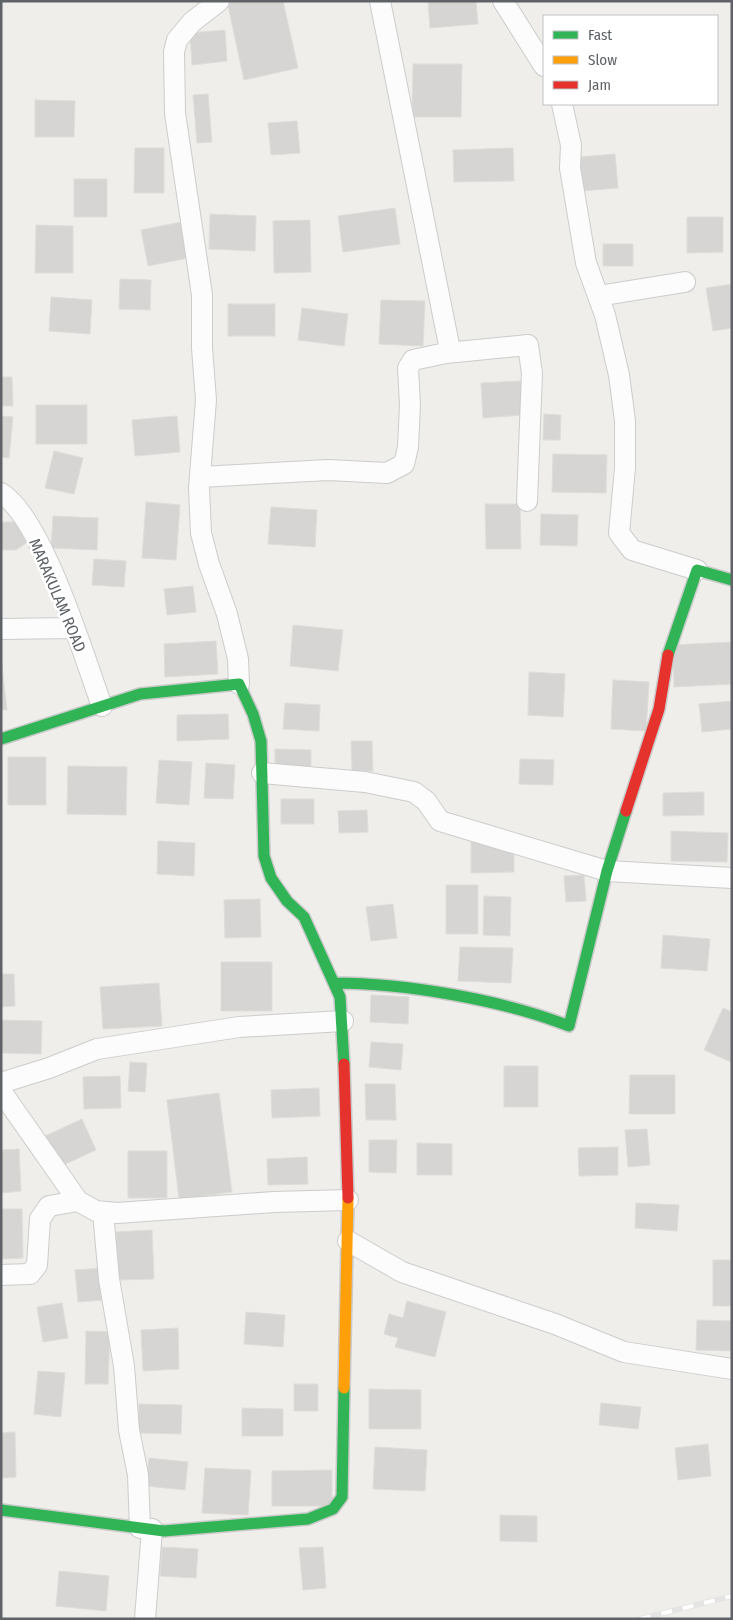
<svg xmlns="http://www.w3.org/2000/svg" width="733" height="1620" viewBox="0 0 733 1620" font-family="'Fira Sans Condensed',sans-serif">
	<rect width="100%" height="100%" fill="#efeeea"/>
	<!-- building -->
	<path fill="#d6d5d3" stroke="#deddd9" d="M227 1H283L298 68 244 80Z
		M428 1H476L478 24 430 28Z
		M225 30 227 61 192 65 190 33Z
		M413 64H462L461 117H412Z
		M208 94 212 142 197 143 193 95Z
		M35 100 75 101 74 137H35Z
		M297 121 300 153 271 155 268 123Z
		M135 148H164V193H134Z
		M513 148 514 181 454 182 453 150Z
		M615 154 618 188 581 191 579 157Z
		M74 179H107V217H74Z
		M395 208 400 244 343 252 338 216Z
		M210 214 256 216 255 251 209 249Z
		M687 217H723V252L687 253Z
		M310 220 311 272 274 273 273 221Z
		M181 222 188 258 148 266 141 230Z
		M36 225 73 226V273H35Z
		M603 244H633V266H603Z
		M120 279 151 280 150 310 119 309Z
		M732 284V328L713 331 706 288Z
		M51 297 92 300 90 334 49 331Z
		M381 300 425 301 423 346 379 344Z
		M228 304H275V336H228Z
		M302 308 348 314 344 346 298 340Z
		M1 377H12L13 406H1Z
		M521 381 523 415 483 418 481 383Z
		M36 405H87V444H36Z
		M544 414 561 415 560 440H543Z
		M1 416 13 417 9 458 1 457Z
		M177 416 180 452 135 456 132 420Z
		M54 451 83 458 74 494 45 488Z
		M553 454 607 455 606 493 552 492Z
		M146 502 180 505 176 560 142 558Z
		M485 504H520L521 549H486Z
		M271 507 317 510 315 547 268 544Z
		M541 514 578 515 577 546 540 545Z
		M53 516 98 518 97 550 51 548Z
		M1 522H17L35 537 16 550H1Z
		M94 559 126 561 124 587 92 585Z
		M193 586 196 612 167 615 164 589Z
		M293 625 343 630 338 671 290 666Z
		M216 641 218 674 165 677 164 644Z
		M731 642 732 684 674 687 673 645Z
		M1 657 7 710H1Z
		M529 672 565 674 563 717 528 715Z
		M613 680 649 682 646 731 611 729Z
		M732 701V729L702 732 699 704Z
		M285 703 320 705 319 731 283 729Z
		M228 714 229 739 177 741V715Z
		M351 741H372L373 771H352Z
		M275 749 311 750V770L275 769Z
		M8 757H46V805H8Z
		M520 759 554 760 553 785 519 784Z
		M159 760 192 762 189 805 156 803Z
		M206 763 235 765 233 799 204 798Z
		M68 766 127 767 126 815 67 814Z
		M704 792V815L663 816V793Z
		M281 799H314V824H281Z
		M367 810 368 832 339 833 338 811Z
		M671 831 728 833 727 862 671 861Z
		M158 841 195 843 194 876 157 874Z
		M471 842H514V872L471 873Z
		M584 875 586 901 566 902 564 876Z
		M446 885H478V934H446Z
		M484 896 511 897 510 936 483 935Z
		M260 899 261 937 225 938 224 900Z
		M393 904 397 938 371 941 366 907Z
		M663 935 710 939 707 971 661 968Z
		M460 947 513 948 511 983 458 981Z
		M221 962H272V1011H221Z
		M1 974H14L15 1006 1 1007Z
		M159 983 162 1026 103 1029 100 987Z
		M371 995 409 997 408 1024 370 1022Z
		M723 1008 732 1012 731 1062 704 1050Z
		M1 1020 42 1021 41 1054 1 1053Z
		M371 1042 403 1044 401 1070 369 1067Z
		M130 1062 147 1063 145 1092 128 1091Z
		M504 1066H538V1107H504Z
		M630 1075H675V1114H629Z
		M120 1076 121 1108 84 1109 83 1077Z
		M365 1084H395L396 1120H366Z
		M319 1088 320 1116 272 1118 271 1090Z
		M219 1093 232 1192 179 1199 167 1100Z
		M82 1119 96 1150 57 1168 43 1137Z
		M647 1129 650 1165 628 1167 625 1130Z
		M369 1140H397L396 1173 369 1172Z
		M417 1143 452 1144V1175H417Z
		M618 1147V1175L579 1176 578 1148Z
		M19 1149 21 1191 1 1193V1150Z
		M128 1151H167V1198H128Z
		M307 1157 308 1184 268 1185 267 1159Z
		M636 1203 679 1205 677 1231 635 1228Z
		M1 1209H22L23 1258 1 1259Z
		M152 1230 154 1279 117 1280 116 1232Z
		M713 1260H732V1306H713Z
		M102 1268 105 1300 78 1302 75 1270Z
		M407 1301 446 1312 435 1357 395 1347 398 1338 384 1334 389 1314 403 1318Z
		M62 1303 68 1338 43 1342 37 1307Z
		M246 1312 285 1315 283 1347 244 1344Z
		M697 1320 732 1321V1351L696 1350Z
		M178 1328 179 1369 143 1371 141 1330Z
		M86 1331 110 1332 108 1384H85Z
		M38 1371 65 1373 61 1417 34 1414Z
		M294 1384H318V1411H294Z
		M369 1389 421 1390V1429H369Z
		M601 1403 641 1407 638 1429 599 1425Z
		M139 1404 182 1405 181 1434 138 1433Z
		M242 1408 283 1409V1436H242Z
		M15 1432 16 1477 1 1478V1433Z
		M708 1444 711 1476 678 1480 675 1448Z
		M375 1447 427 1450 425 1491 373 1489Z
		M149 1458 188 1462 185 1490 146 1486Z
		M205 1468 251 1470 248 1515 202 1513Z
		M332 1470V1506H272V1471Z
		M500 1515 537 1516V1542L500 1541Z
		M162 1547 198 1549 196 1578 160 1576Z
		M323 1547 326 1588 303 1590 299 1548Z
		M59 1571 109 1576 106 1611 56 1606Z"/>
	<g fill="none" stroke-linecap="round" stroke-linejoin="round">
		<!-- street casing -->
		<g stroke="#cbcccc" stroke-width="22">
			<path id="street" d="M219 1 192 22 177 40 174 52 175 113 202 295V348L206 400 199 488 201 533 209 564 227 614 238 659 239 684
				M503 1 544 66
				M562 104 571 145 570 168 586 263 605 315 619 375 625 421V468L619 533 632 550 697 570
				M598 296 685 282
				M446 353 528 345 532 373 527 501
				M200 477 328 470 387 473 404 464 408 447 410 405 408 368 413 360 446 353 449 345 380 1
				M1 493C43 519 84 657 102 706
				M1 629 74 628
				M262 773 365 782 414 792 426 801 440 821 607 871 732 878
				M1 1083 49 1068 97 1049 239 1027 343 1021
				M1 1091 78 1201 96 1211 117 1213 274 1202 348 1200
				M103 1212 109 1279 124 1366 129 1430 138 1475 140 1528
				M348 1241 402 1272 555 1324 624 1352 732 1369
				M1 1275 30 1274 37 1265 40 1219 49 1206 78 1201
				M145 1619 152 1529"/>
		</g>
		<!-- fast casing -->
		<g stroke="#cacacb" stroke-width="14">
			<path id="fast" d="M668 655 697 570 732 580
				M1 739 140 694 239 684 253 714 261 741 264 856 271 878 287 901 304 917 340 997 344 1064
				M334 983C405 983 503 1000 569 1026L607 871 626 811
				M1 1510 164 1531 308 1519 333 1509 342 1497 344 1388"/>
		</g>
		<!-- slow casing -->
		<g stroke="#cacacb" stroke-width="14">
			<path id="slow" d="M344 1388 348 1198"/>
		</g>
		<!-- jam casing -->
		<g stroke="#cacacb" stroke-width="14">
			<path id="jam" d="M626 811 659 709 668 655
				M344 1064 348 1198"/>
		</g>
		<!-- street -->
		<use href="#street" stroke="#fdfcfc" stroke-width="20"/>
		<!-- fast -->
		<use href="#fast" stroke="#30b455" stroke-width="11"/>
		<!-- slow -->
		<use href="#slow" stroke="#ff9f0a" stroke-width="11"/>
		<!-- jam -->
		<use href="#jam" stroke="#e5322d" stroke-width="11"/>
		<!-- rail casing -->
		<g stroke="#e4e4e4" stroke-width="5.5">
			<path id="rail" d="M640 1619 732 1596"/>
		</g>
		<!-- rail -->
		<use href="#rail" stroke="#fff" stroke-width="4" stroke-dasharray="11" stroke-linecap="butt"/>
	</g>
	<g text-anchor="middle" stroke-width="5" stroke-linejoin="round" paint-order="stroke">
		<!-- street labels -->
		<g font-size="16" fill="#5f6368" stroke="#fff">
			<text transform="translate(58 595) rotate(67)" y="6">MARAKULAM ROAD</text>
		</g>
	</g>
	<!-- border -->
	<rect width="733" height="1620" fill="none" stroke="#5f6368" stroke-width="5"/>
	<!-- legend -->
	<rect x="543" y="15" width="175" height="90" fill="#ffffff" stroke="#bfc1c3"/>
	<rect x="553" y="31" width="25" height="8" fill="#30b455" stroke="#bfc1c3"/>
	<text x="588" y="40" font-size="15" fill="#5f6368">Fast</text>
	<rect x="553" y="56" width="25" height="8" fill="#ff9f0a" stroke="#bfc1c3"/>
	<text x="588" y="65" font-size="15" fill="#5f6368">Slow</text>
	<rect x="553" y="81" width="25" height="8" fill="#e5322d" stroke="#bfc1c3"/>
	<text x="588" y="90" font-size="15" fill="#5f6368">Jam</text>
</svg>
